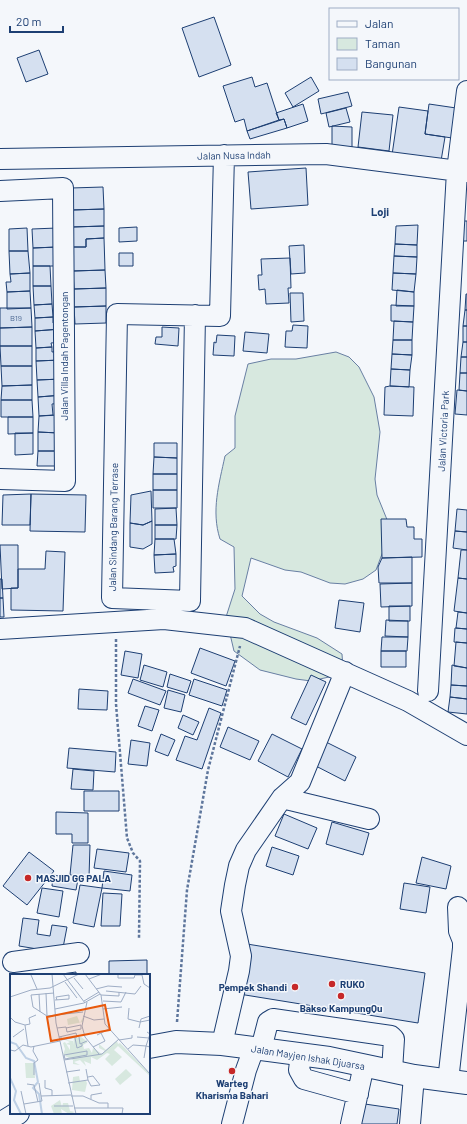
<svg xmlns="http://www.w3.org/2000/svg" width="467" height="1124" viewBox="0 0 467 1124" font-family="Barlow,sans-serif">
	<rect width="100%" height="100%" fill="#f4f7fb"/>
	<!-- green -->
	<path fill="#d7e8df" stroke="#687fa3" d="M336 352 349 357 359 367 374 397 380 432 375 479 377 495 388 522V538L376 570 363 579 345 584 330 583 301 572 285 570 251 558 242 596 260 614 274 622 317 638 342 654 343 669 329 677 311 681 296 679 260 670 234 651 226 617 235 589 234 547 220 539C211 511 219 484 225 456L235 448V416L248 364 271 359H296Z"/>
	<!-- building -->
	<path fill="#d5e0f0" stroke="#1d3f73" d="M214 17 231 65 199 77 182 28Z
		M39 50 48 74 26 82 17 58Z
		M252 77 255 87 267 83 279 120 247 131 244 119 235 122 223 86Z
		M311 77 319 91 293 107 285 93Z
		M348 92 352 106 321 114 318 99Z
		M303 104 308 121 287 128 284 119 279 120 276 113Z
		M429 104 463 109 459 139 425 134Z
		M399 107 428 111 425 134 445 137 441 161 392 155Z
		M346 108 350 122 329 127 326 113Z
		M362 112 393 115 389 151 358 147Z
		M284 119 287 128 250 139 247 131Z
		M332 126 352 127V148H332Z
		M306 168 308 205 251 209 248 172Z
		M103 187 104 209 72 210 71 188Z
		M104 209V226L72 227V210Z
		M461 221H467V241H461Z
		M418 225 417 245 395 244 396 226Z
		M104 226V238L86 239V247H73L72 227Z
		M137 227V241L119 242V228Z
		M27 228 28 251H9V229Z
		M57 228V247L33 248 32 229Z
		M104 238 105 270 73 271V247H86V239Z
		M395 244 417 245V257L394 256Z
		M304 245 305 273 291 274 289 246Z
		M57 247 58 266H33V248Z
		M9 251H28L30 273 10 274Z
		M119 253H133V266H119Z
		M394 256 417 257 416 274 393 273Z
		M290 258 291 288H288L289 303 266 304 265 289 259 290 258 275H262L261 259Z
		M33 266H50L51 286H33Z
		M105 270 106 288 74 289 73 271Z
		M30 273V291L7 292 6 282H11L10 274Z
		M393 273 416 274 414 292 392 290Z
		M33 286H51L52 304 34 305Z
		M106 288V306L74 307V289Z
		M397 290 414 292V306H396Z
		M30 291 31 308 7 309V292Z
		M290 293H303L304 321 291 322Z
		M466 294H467V310H465Z
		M52 304 53 317 35 318 34 305Z
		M391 305 414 306 413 322 391 321Z
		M106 306V323L75 324 74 307Z
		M0 308H31L32 327 0 328Z
		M465 310H467V326H463Z
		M53 317V323H60L61 329 35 331V318Z
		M394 321 413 322 412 340H393Z
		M293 325 308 326 307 348 285 347 286 331H292Z
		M463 326H467V342H463Z
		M32 327V346H0V328Z
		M162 327 179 328 178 346 155 344 156 337H162Z
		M61 329 62 342 51 343 52 347 36 348 35 331Z
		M245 332 269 334 267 353 243 351Z
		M217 335 235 336 234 356 213 355 214 342 216 343Z
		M393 340H412V355L392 354Z
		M463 342H467V357H461Z
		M0 346H32V366H1Z
		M52 347V352L60 351 61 360 36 361V348Z
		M392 354 412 355 410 370 391 369Z
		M461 357H467V373H460Z
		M61 360 62 379 37 380 36 361Z
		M1 366H32V385L2 386Z
		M391 369 410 370 409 387 390 386Z
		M460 373H467V391L459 390Z
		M62 379 63 395 38 397 37 380Z
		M32 385V400H1L2 386Z
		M390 386 414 387 413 416 384 415 385 387Z
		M457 390 467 391V415L455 414Z
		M63 395V403L52 404 53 415 39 416 38 397Z
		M1 400H32L33 417H1Z
		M59 415V433L38 432 39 416Z
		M8 417H33V433L8 434Z
		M38 432 59 433 58 451H38Z
		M15 433H33V454L15 455Z
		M154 443H177V458L154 457Z
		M38 451H58V466H37Z
		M154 457 177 458V474H153Z
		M153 474H177V490H153Z
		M153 490H177V508H153Z
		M151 491 152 521 143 525 130 523 131 495Z
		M31 494 30 525H2L3 495Z
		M31 494 86 495 85 532 30 531Z
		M176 508 177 525H155V509Z
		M457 509 467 510V532L455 531Z
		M381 519H406L407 527H414V539H422V557L382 558Z
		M152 521V544L143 549 130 547V523L143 525Z
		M155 525H177L176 539H155Z
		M455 531 467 532V550L453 548Z
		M155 539H174L176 554 154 555Z
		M0 545H18V588L2 589Z
		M461 550H467V579L458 578Z
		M46 551 65 552 63 611 11 610V588H18V569H45Z
		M176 554V566L173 567 174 572 155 573 154 555Z
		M412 557V583H379L378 567 382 558Z
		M458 578 467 579V613L454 611Z
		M0 579H2L3 598H0Z
		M412 583V606L381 607 380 584Z
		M0 598H3L4 617H0Z
		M339 600 364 603 360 632 335 628Z
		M389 606H410V621H389Z
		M458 612 467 613V629L456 628Z
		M386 620 408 621V637L385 636Z
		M455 628 467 629V643L454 642Z
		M382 637H408L407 651H381Z
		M456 642 467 643V668L454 666Z
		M200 648 235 661 226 686 191 673Z
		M125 651 142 654 138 678 121 675Z
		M381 651H406V667H381Z
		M144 665 167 672 163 687 140 680Z
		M452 665 467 668V686L451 685Z
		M170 674 191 681 187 693 167 687Z
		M311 675 326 682 306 725 291 718Z
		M133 679 166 691 160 705 128 693Z
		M194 679 227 690 222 706 189 695Z
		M451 685 467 686V699L450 697Z
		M79 689 108 691 107 710 78 709Z
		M168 690 185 695 181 712 164 708Z
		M450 697 467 699V714L448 712Z
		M145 706 159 710 152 731 138 726Z
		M209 708 221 713 202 769 176 760 185 736 197 740Z
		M183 715 199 722 193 735 178 728Z
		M228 727 259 741 250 760 220 747Z
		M161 734 175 740 168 756 155 751Z
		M272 734 302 749 288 777 258 761Z
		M131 740 150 743 147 766 128 764Z
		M324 741 356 757 345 781 312 764Z
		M69 748 116 752 115 772 67 768Z
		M73 769 94 771 93 790 71 789Z
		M84 791H119V811H84Z
		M56 812 88 813V843H72V834H56Z
		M284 814 317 828 308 849 275 836Z
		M332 822 369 833 363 855 326 844Z
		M73 845H90L89 877 70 875Z
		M272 847 299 856 293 875 266 866Z
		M97 849 129 853 126 872 94 868Z
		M29 852 54 871 27 905 3 886Z
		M422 857 451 866 446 889 416 883Z
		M104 871 132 875 130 891 102 888Z
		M53 875 78 879 76 890 52 886Z
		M404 883 430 887 426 913 400 909Z
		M80 885 102 888 94 927 73 923Z
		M42 888 63 891 59 917 37 913Z
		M103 893 122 894 120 926H101Z
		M23 918 39 920 37 934 50 936 52 925 67 927 62 953 19 946Z
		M247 944 425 973 418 1023 239 994Z
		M147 960V975H109V961Z
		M76 972V975H55Z
		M358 1103 399 1109 397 1124H355Z"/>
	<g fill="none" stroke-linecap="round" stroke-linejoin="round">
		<!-- minor casing -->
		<g stroke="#1d3f73" stroke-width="22">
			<path id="minor" d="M0 159 326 154 467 172
				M0 191 63 188 65 481 0 479
				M195 315 190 601 112 598 117 314 220 316 224 155
				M0 629 164 619 245 628 408 701 467 735
				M428 691 457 171 467 91
				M282 798 369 819
				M13 962 79 953
				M222 1044 239 971 241 956 231 911 235 885 239 866 246 850 282 798 300 782 345 672
				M261 1049 268 1022 273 1019 391 1036 394 1039 392 1071
				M301 1054 299 1070 304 1079 358 1094
				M448 1081 463 948V941L459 931 458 907
				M232 1124 246 1070 254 1048
				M351 1124 364 1065
				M410 1124 414 1076"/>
		</g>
		<!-- major casing -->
		<g stroke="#1d3f73" stroke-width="24">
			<path id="major" d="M149 1047 176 1042 222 1044 329 1058 414 1076 467 1083
				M0 1124 18 1113"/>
		</g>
		<!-- path -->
		<path stroke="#5e769c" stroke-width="2.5" stroke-dasharray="3 2" stroke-linecap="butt" d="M116 639V704L127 838 133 853 140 861 139 938
			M177 1022 187 890 208 770 240 646"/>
		<!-- minor -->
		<use href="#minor" stroke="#f4f7fb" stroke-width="20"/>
		<!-- major -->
		<use href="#major" stroke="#f4f7fb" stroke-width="22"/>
	</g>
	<!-- markers -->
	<g fill="#c62828" stroke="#f4f7fb" stroke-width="1.5">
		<circle cx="28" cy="878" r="4"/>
		<circle cx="332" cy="984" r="4"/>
		<circle cx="295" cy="987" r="4"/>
		<circle cx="341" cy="996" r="4"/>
		<circle cx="232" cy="1071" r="4"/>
	</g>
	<g text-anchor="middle" stroke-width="3" stroke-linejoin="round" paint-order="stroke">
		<!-- number labels -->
		<g font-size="8" fill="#4b6792">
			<text x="16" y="321">B19</text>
		</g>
		<!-- street labels -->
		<g font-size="10" fill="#1d3f73" stroke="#f4f7fb">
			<text transform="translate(234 155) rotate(-1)" y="4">Jalan Nusa Indah</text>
			<text transform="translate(64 356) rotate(-90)" y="4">Jalan Villa Indah Pagentongan</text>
			<text transform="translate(443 431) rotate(-87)" y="4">Jalan Victoria Park</text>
			<text transform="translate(113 527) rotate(-89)" y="4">Jalan Sindang Barang Terrase</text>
			<text transform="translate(308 1057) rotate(9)" y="4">Jalan Mayjen Ishak Djuarsa</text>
		</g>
		<!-- poi labels -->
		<g font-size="10" font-weight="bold" fill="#1d3f73" stroke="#f4f7fb" text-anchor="start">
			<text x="36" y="882">MASJID GG PALA</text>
			<text x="340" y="988">RUKO</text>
			<text x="287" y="991" text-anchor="end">Pempek Shandi</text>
			<text x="341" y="1012" text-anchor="middle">Bakso KampungQu</text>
			<text x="232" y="1087" text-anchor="middle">Warteg<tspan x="232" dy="12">Kharisma Bahari</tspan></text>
		</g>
		<!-- neighbourhood labels -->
		<g font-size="11" font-weight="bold" fill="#1d3f73" stroke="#f4f7fb">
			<text x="380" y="216">Loji</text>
		</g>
	</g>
	<!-- overview -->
	<g transform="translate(10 974)">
		<rect width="140" height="140" fill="#f4f7fb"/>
		<path d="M67 42 70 49 73 43V48L58 51 57 45ZM71 63 78 68 73 71 74 75 79 74 82 79 83 74 92 80 95 77 89 74V70L96 76 107 67 108 70 110 69 140 100V102L108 72 104 76 112 83 102 92 95 85 100 80 97 79 87 86 81 83V90L74 87 76 92 70 86 64 88 70 91 63 90V86L55 82 57 80 53 81 55 75 53 69 55 68 60 76V71L56 70 60 68 55 66 63 67V71L64 64ZM15 89H24L25 104H16ZM116 95 122 101 110 111 105 105ZM69 102 70 107H76L77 109 75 118 62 116 63 103ZM50 126 52 133 53 129H58L60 137 65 138 59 140 51 135 52 140H44L41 132Z" fill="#d7e8df"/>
		<path fill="none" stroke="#bed0e5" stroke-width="2" d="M0 68 6 70 16 84 24 87 28 108 23 114 29 120 32 140M0 104 6 117 4 126 11 140"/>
		<path fill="none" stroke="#9eadc5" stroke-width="1" d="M42 0 46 49 66 140M53 0 75 29M75 0 91 21 95 50 140 100M108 0V4H124L125 1H132M21 1 27 15M132 1 134 10 140 14M64 4 73 15M79 5 92 0M55 8 67 24M86 15 98 12 112 13M96 17 125 20 131 12M36 19 37 42M29 20 30 38M91 21 109 22V18M0 23 21 16 40 14 69 0M45 26 59 25V21L46 23 47 26M74 27 89 18M93 27 111 28 116 18M77 28 72 52 75 63 89 80M119 34 118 45 130 48 140 46M45 35 74 29 90 20M93 35 112 33M37 42 23 33 21 21 44 19M37 42 73 38M73 42 84 46 94 45M0 43 5 48 15 51M47 54 56 53 57 58 71 55V51L56 54M129 54 131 45 140 42M87 61 99 55M3 63 14 55M49 63 66 59 67 63 51 66V63M69 63 70 70 77 67M127 63 139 64M65 64 67 74 72 72V70M109 66 122 64V61M18 72 15 51 20 50 19 44 26 41M83 73 95 67 91 59M118 75 123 71 136 72 140 60 137 58M0 76 5 77 13 71 21 73 50 67M77 77V81L55 85 54 81ZM134 84 136 72 140 73M54 86 92 80 109 65M76 95 78 106 81 112 90 111 83 102 78 103M56 98 70 96M24 101V89L28 86 23 77 24 72M35 106V114L42 116V122M29 109 31 122M58 109 78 106M17 110 24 111 28 128M11 117 16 140M61 122H73L89 129H98V134M81 125V121L92 119M14 130 32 127 31 122 61 121M44 132H63M64 134H113L112 140"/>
		<path fill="#e8590c" fill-opacity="0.15" stroke="#e8590c" stroke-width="2" d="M95 31 100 56 41 67 37 43Z"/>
		<rect width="140" height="140" fill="none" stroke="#1d3f73" stroke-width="2"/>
	</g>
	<!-- legend -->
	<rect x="329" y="8" width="130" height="72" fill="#f4f7fb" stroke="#9eadc5"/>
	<rect x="337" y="21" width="20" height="6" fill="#f4f7fb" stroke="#9eadc5"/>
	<text x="365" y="28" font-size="12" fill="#1d3f73">Jalan</text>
	<rect x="337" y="38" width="20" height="12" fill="#d7e8df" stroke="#9eadc5"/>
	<text x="365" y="48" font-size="12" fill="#1d3f73">Taman</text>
	<rect x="337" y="58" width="20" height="12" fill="#d5e0f0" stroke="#9eadc5"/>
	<text x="365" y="68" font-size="12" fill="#1d3f73">Bangunan</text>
	<!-- scale -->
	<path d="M10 26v6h53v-6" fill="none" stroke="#1d3f73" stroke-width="2"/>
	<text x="16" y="26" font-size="12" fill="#1d3f73" stroke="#f4f7fb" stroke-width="3" paint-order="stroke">20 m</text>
</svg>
